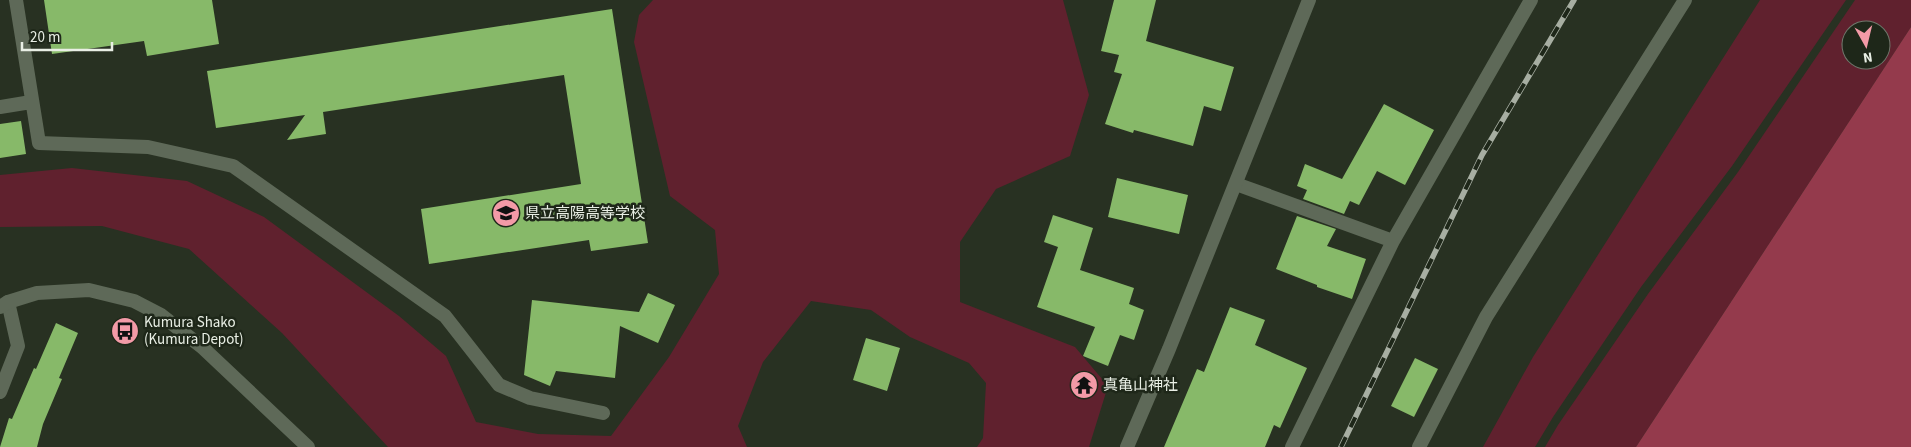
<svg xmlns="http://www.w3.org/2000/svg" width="1911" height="447" viewBox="0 0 1911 447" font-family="'Source Sans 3','Noto Sans JP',sans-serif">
	<rect width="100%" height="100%" fill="#283122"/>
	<!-- green -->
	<path fill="#60212e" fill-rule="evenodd" d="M653 0H1063L1089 95 1070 156 996 189 960 242V302L1075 347 1108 386 1089 447H977L983 438 986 383 969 363 910 337 871 310 811 301 763 362 738 426 747 447H388L282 333 189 249 102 226 0 227V175L72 168 187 181 264 217 399 316 446 356 476 422 538 434 611 436 669 357 719 274 715 230 670 196 634 42 639 15Z
		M1760 0H1846L1732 166 1641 287 1553 417 1535 447H1483L1533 357Z
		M1855 0H1911V27L1636 447H1545L1558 425 1648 294 1738 172ZM1851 30H1881V60H1851Z"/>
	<!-- water -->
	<path fill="#943a4c" d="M1911 27V447H1636Z"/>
	<!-- building -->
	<path fill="#87b969" d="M44 0H212L219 44 147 56 144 41 52 54Z
		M1114 0H1156L1146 41 1234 67 1221 111 1204 106 1193 146 1134 130 1133 133 1105 124 1122 74 1114 72 1119 55 1101 51Z
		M612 9 648 243 591 251 589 240 429 264 421 209 581 184 564 75 323 112 326 134 287 140 305 115 216 128 207 71Z
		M1384 104 1434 130 1405 185 1377 171 1359 205 1350 201 1344 214 1303 199 1307 190 1297 186 1305 164 1342 179Z
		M21 121 26 154 0 158V124Z
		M1117 178 1188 195 1179 234 1108 217Z
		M1053 215 1093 228 1080 270 1134 288 1129 304 1144 310 1134 340 1120 335 1108 366 1083 356 1095 327 1037 307 1058 247 1044 242Z
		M1297 216 1336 229 1327 246 1366 259 1352 299 1317 287V285L1276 269Z
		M648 293 675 305 658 343 620 326 615 378 556 371 550 386 524 375 532 300 639 312Z
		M1230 307 1265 320 1255 345 1307 368 1280 428 1274 425 1265 447H1164L1197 369 1204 372Z
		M56 323 78 333 59 378 62 379 43 424 37 447H0L9 418 12 419 34 368 36 369Z
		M866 338 900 348 887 391 853 380Z
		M1415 358 1438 369 1414 417 1391 406Z"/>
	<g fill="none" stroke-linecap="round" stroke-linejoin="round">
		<!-- minor -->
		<path stroke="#5e6958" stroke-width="14" d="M16 0 39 143 148 147 233 166 445 316 499 385 530 398 603 413
			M0 107 31 102
			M1236 184 1393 241
			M0 392 18 346 8 302
			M1292 447 1393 241 1531 0
			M1419 447 1486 317 1685 0"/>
		<!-- tertiary -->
		<path stroke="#5e6958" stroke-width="14" d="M0 307 8 302 37 293 89 290 134 301 161 315 202 347 308 447
			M1127 447 1169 349 1309 0"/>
		<!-- rail casing -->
		<g stroke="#a7aea2" stroke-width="5.5">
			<path id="rail" d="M1341 447 1482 155 1574 0"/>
		</g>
		<!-- rail -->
		<use href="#rail" stroke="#1e2719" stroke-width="4" stroke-dasharray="11" stroke-linecap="butt"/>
	</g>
	<!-- icons -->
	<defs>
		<g id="school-disc" transform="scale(1.4375)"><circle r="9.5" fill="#f39aa7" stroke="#1e2719"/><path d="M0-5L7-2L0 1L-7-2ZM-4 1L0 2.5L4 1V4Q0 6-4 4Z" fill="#111"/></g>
		<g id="bus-disc" transform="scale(1.4375)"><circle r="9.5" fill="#f39aa7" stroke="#1e2719"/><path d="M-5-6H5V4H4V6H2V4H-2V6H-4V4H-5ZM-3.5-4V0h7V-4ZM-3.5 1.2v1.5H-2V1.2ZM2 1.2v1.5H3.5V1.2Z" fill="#111"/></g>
		<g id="temple-disc" transform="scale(1.4375)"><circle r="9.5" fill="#f39aa7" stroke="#1e2719"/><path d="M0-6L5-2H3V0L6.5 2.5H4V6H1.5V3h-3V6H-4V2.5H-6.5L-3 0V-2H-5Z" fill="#111"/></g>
	</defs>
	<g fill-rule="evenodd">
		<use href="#school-disc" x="506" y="213"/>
		<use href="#bus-disc" x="125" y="331"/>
		<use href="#temple-disc" x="1084" y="385"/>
	</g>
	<g text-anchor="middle" stroke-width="5" stroke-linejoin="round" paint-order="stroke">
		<!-- poi labels -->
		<g font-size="15" fill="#e9efe5" stroke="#1e2719" text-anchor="start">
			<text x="525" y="218">県立高陽高等学校</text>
			<text x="144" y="327">Kumura Shako<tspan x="144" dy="17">(Kumura Depot)</tspan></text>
			<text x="1103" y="390">真亀山神社</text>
		</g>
	</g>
	<!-- north arrow -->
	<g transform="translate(1866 45) rotate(172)"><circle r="24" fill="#1e2719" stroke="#6f776b"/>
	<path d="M0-4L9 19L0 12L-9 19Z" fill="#f39aa7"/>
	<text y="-8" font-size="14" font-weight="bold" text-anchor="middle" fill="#e9efe5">N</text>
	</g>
	<!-- scale -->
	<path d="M22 42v8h90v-8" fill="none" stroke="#e9efe5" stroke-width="2.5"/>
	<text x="30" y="42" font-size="15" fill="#e9efe5" stroke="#1e2719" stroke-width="4" paint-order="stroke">20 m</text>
</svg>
